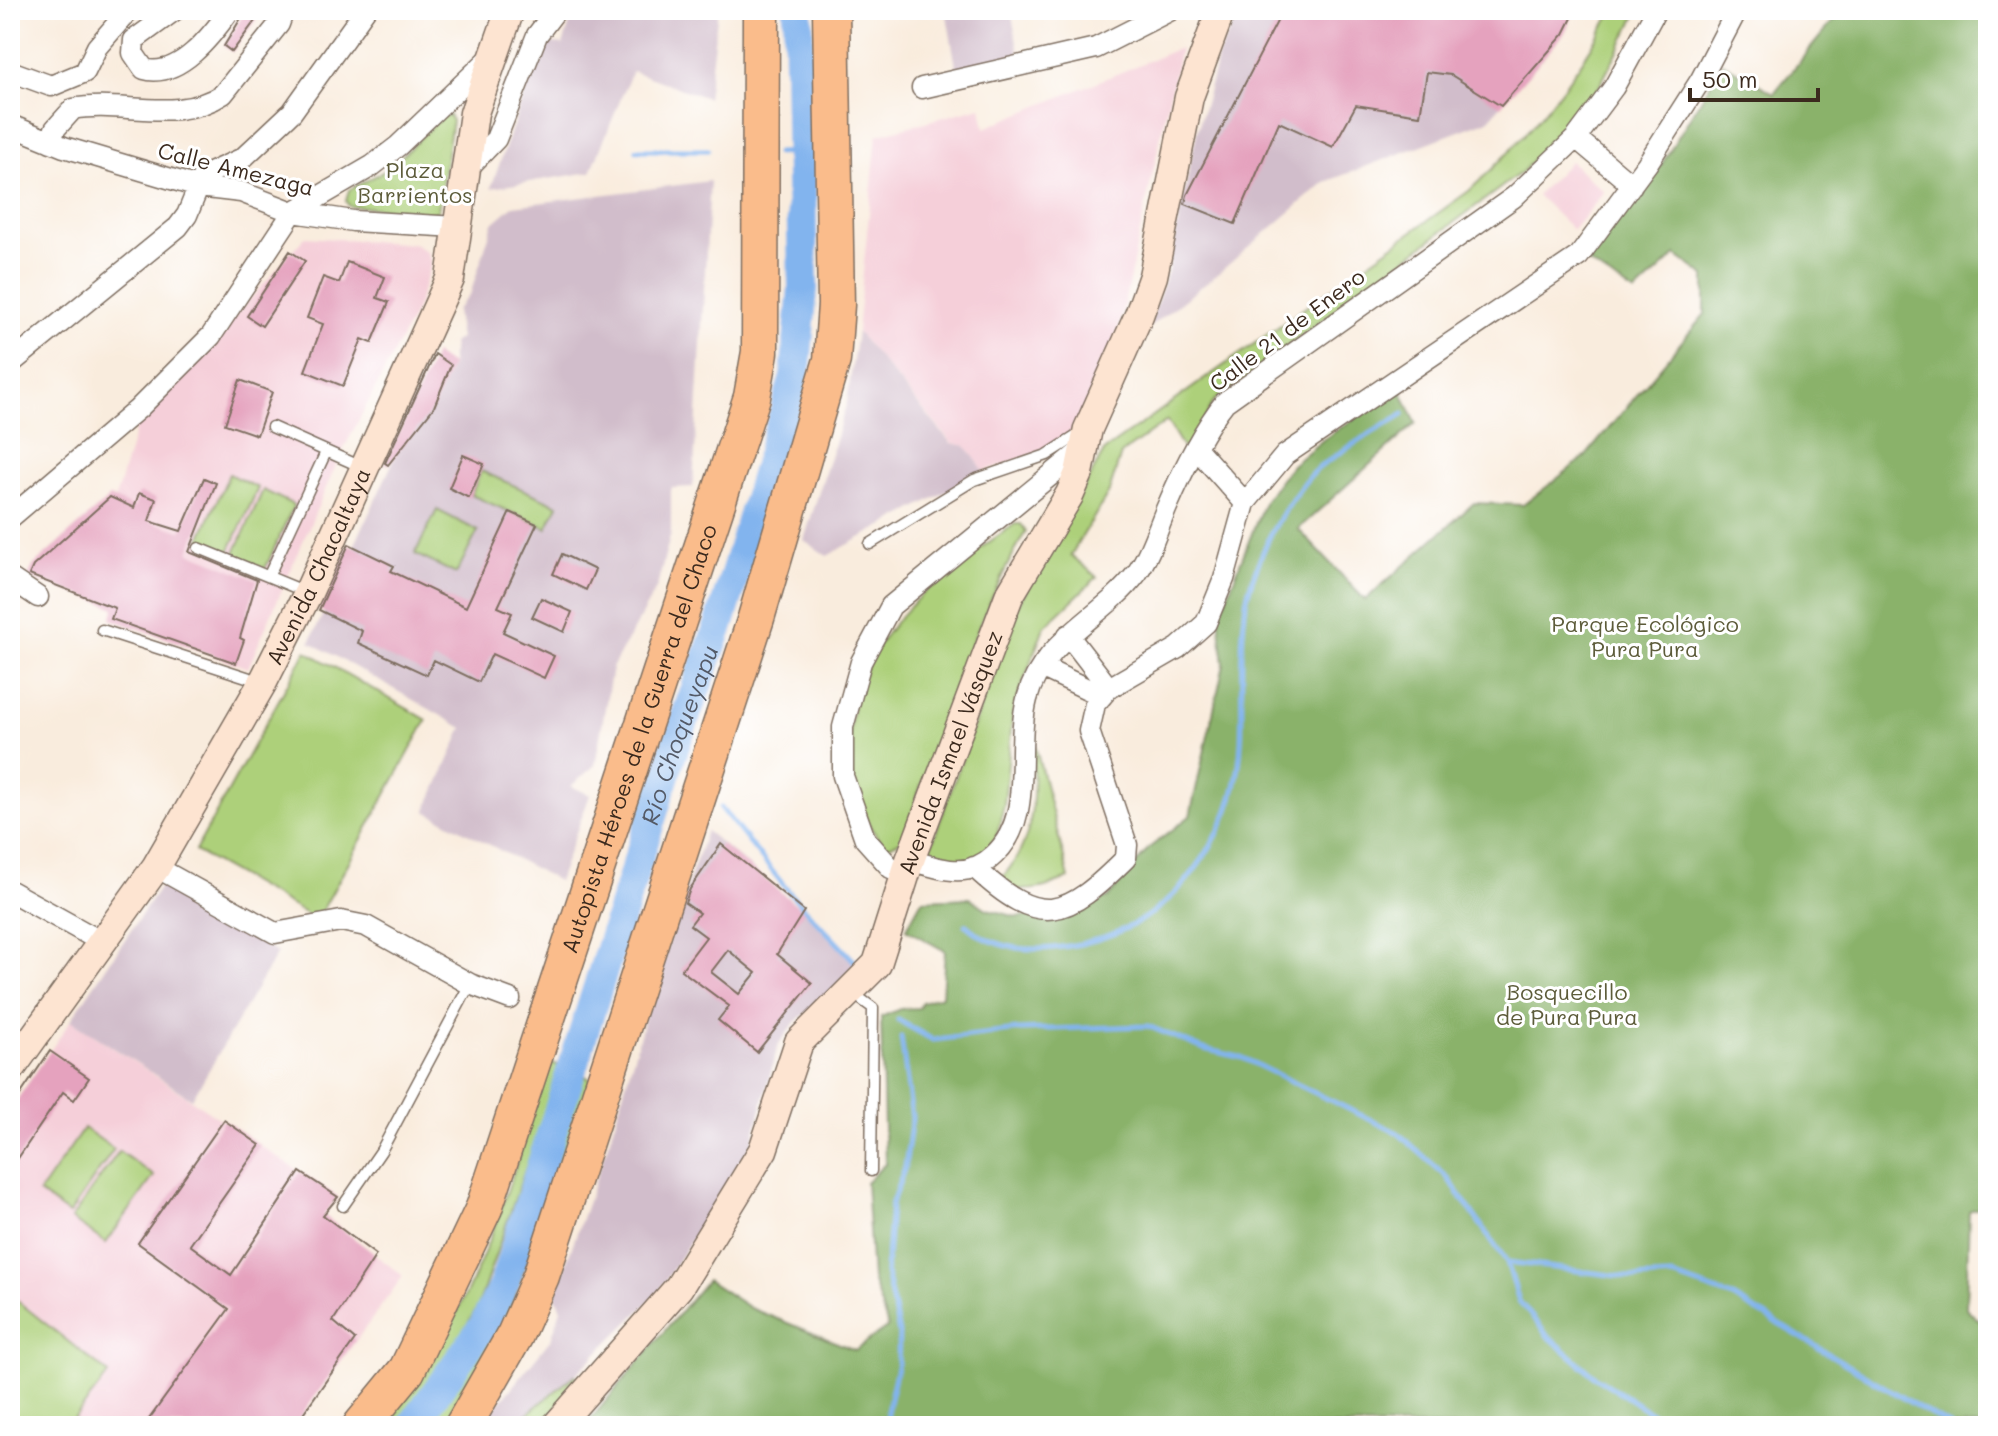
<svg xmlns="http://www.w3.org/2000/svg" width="1998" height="1436" viewBox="0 0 1998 1436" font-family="Mali,sans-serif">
	<rect width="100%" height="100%" fill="#fff"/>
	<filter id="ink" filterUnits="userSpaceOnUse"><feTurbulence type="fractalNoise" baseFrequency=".0125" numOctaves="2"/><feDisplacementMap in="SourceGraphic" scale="16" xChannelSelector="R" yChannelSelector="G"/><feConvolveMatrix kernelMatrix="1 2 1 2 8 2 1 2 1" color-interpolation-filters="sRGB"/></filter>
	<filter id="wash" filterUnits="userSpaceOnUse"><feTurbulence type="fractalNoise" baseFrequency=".006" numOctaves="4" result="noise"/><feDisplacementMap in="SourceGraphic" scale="32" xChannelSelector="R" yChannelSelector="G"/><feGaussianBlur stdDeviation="1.8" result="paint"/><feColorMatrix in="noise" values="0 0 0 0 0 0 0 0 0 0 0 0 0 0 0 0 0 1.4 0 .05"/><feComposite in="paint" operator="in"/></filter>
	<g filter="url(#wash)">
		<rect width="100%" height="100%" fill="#f9ecdd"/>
		<!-- built -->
		<path fill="#f5cfd9" d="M1180 48 1117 336 1072 435 1045 451 984 471 966 446 952 443 857 332 877 135 981 107 985 128Z
			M1570 161 1604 192 1573 230 1537 195Z
			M305 237 415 244 427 252 431 264 416 310 339 458 248 668 111 619 115 607 28 578 33 566 110 497 115 499 135 431 128 425 207 348Z
			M71 1020 338 1197 324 1215 403 1276 294 1426H10V1110Z"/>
		<!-- industrial -->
		<path fill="#d1bdcb" d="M574 10H718L707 98 632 71 591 172 491 188 543 41 563 45Z
			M946 10H1011L1020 59 957 72Z
			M1240 10H1576L1564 34 1488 120 1325 182 1215 276 1149 327 1169 268 1197 132 1219 54Z
			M710 181 693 487 671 488V533L657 587 612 668 595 765 571 786 590 795 558 881 426 811 463 728 310 642 397 453 434 407 451 366 453 342 460 339 456 311 471 292 493 223 513 206Z
			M857 332 951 443 966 446 984 471 827 556 804 540 847 402Z
			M706 831 804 911 860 969 795 1022 778 1045 752 1143 657 1294 575 1375 512 1426H481L551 1339 561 1309 555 1295 611 1136 657 976Z
			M162 884 277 953 192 1099 71 1020Z"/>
		<!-- green -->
		<path fill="#add07a" stroke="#747d4c" stroke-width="2" d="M1613 10H1639L1598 89 1523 171 1214 401 1187 454 1167 421 1121 454 1109 492 1071 555 1097 577 1044 627 1013 710 1004 805 994 847 962 864 927 858 1015 610 1105 450 1469 191C1525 139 1577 77 1613 10Z
			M449 115 452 121 438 211 433 213 349 206 346 201 349 190 390 168 442 116Z
			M481 471 558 505 547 528 471 495Z
			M229 474 258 488 229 552 200 539Z
			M263 490 294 505 265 569 234 555Z
			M437 510 478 531 456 574 415 554Z
			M1015 524H1021L1026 531C970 629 938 733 903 840L886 847C864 825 850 788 849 758 846 639 927 585 1015 524Z
			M306 651 427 720 317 920 195 851Z
			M1033 737 1069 878C1042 891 1023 893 995 885 1040 841 1033 796 1033 737Z
			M549 1062 561 1066 478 1306 436 1378 399 1426H378C393 1407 411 1389 424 1369 486 1275 515 1167 549 1062Z
			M576 1071 592 1080 504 1327 448 1426H429L497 1322Z
			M84 1128 114 1149 69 1214 39 1193Z
			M119 1151 154 1176 106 1243 71 1219Z
			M11 1296 109 1374 68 1426H10Z
			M575 1375 581 1381 540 1426H512Z"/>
		<!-- forest -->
		<path fill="#8ab26a" stroke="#626e44" stroke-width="2" d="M1842 10H1988V1205L1969 1211 1966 1308 1988 1329V1426H585L707 1280 750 1308 855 1350 888 1327 872 1279 866 1182 885 1164 881 1017 900 1009 919 1008 922 1002 942 996 945 951 906 929 922 900 970 898 987 909 1017 917 1078 910 1108 898 1149 848 1190 816 1224 664 1219 617 1265 500 1292 465 1324 439 1400 388 1416 423 1298 529 1365 600 1474 503 1523 505 1585 457 1705 314V276L1676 255 1635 293 1587 262 1642 182 1655 175 1723 63 1774 93Z"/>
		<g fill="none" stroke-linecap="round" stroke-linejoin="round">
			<!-- stream -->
			<path stroke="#82b4ee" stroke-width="5" d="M637 150H708
				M777 153 801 152
				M721 808 790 893 860 967
				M966 925C999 954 1039 952 1080 944 1124 934 1158 915 1187 880 1267 782 1231 712 1246 603 1249 583 1260 559 1268 540 1275 524 1303 481 1316 470 1343 449 1374 432 1403 414
				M898 1020 933 1040 1019 1030 1148 1026 1204 1049 1243 1058 1398 1133 1447 1177 1507 1262 1519 1301 1547 1335 1594 1376 1672 1426
				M1507 1262 1635 1278 1673 1276 1733 1297 1950 1426
				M889 1426 887 1412 898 1363 899 1333 886 1272 891 1205 905 1167 912 1118 901 1037"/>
			<!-- river -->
			<path stroke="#82b4ee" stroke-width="30" id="s1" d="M412 1426 484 1325 504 1284 670 759 720 623 795 377 803 288 798 10"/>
		</g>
		<g id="blocks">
			<!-- building -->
			<path fill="#e5a2be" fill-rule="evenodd" d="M246 10H263L232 52 224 46Z
				M1283 10H1576L1564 34 1501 106 1451 75 1427 72 1420 115 1356 105 1333 147 1279 122 1235 224 1185 204 1187 195Z
				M290 251 305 261 262 326 247 316Z
				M347 262 385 277 377 298 389 302 372 343 362 339 343 386 305 371 323 324 307 318 323 277 339 283Z
				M435 354 451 365 434 407 388 465 385 463Z
				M240 380 272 392 257 435 225 424Z
				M463 455 484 464 469 498 449 488Z
				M204 478 216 483 189 552 257 580 240 638 244 640 236 663 111 619 115 608 29 575 33 566 110 497 134 508 139 493 156 499 149 521 181 531Z
				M510 512 537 524 498 607 512 613 503 632 554 656 544 678 492 654 479 682 434 660 427 675 358 643 362 631 319 610 349 544 394 566 391 571 466 607Z
				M562 554 595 570 586 590 553 574Z
				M541 598 572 612 564 632 532 617Z
				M721 844 804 911 777 954 812 983 757 1052 718 1020 729 1006 681 970 706 937 690 925 699 913 685 903 690 889ZM728 950 756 973 739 994 711 972Z
				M50 1051 89 1078 74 1100 63 1092 10 1170V1110Z
				M224 1120 260 1145 190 1245 231 1275 300 1172 338 1197 323 1215 376 1255 333 1321 355 1340 294 1426H144L229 1309 138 1243Z"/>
		</g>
	</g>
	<g filter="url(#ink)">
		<use href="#blocks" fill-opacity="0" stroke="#7e6e61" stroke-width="2"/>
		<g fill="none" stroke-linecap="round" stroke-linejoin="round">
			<!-- lane casing -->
			<g stroke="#7e6e61" stroke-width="13">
				<path id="lane" d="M272 427 364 468
					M870 544 974 480 1047 455 1083 432
					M199 548 306 592
					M269 575 326 452
					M102 630 262 682
					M851 992 873 1008 871 1171
					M343 1206 381 1151 470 984"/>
			</g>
			<!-- street casing -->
			<g stroke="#7e6e61" stroke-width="23">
				<path id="street" d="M175 10 134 40 133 53 144 69C179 79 212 35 230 10
					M10 71 51 86 85 72 97 47 129 10
					M922 88 1096 48 1171 10
					M10 125 64 147 198 187 241 192 293 212 353 221 457 227
					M1576 138 1632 185
					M51 142 55 129 73 109C122 100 178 124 223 94L279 24 284 10
					M465 171 496 139 537 35 556 10
					M10 364 178 227 187 215 203 176 243 158 292 112 365 10
					M1197 449 1245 503
					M10 518 138 409 211 336 293 212 372 166 398 146 493 55
					M10 578 38 597
					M1068 635 1109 688
					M1043 668 1102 696
					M910 860C941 869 968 880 994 855 1036 816 1014 749 1027 699 1042 640 1103 618 1137 573 1151 553 1157 530 1167 507 1182 472 1202 431 1225 402L1514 197 1576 138 1614 87 1656 10
					M156 867 275 933 341 921 366 926 470 984 510 999
					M974 867C1041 930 1066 918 1126 858L1127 845 1089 731 1095 704 1109 688 1178 648 1206 623 1224 579 1245 503 1285 455 1579 256 1647 164 1700 81 1737 10
					M905 874 891 868 865 839 843 776V727L861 662 891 606 1084 448
					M10 891 100 941"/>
			</g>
			<!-- secondary casing -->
			<g stroke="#7e6e61" stroke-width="31">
				<g id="secondary">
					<path id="s2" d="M10 1070 156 867 263 682 308 593 450 279 474 113 510 10"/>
					<path id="s3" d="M556 1426 679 1287 763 1150 799 1042 877 964 910 860 1009 596 1070 494 1079 473 1088 429 1139 315 1153 276 1189 97 1221 10"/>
				</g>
			</g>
			<!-- highway casing -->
			<g stroke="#7e6e61" stroke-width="39">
				<g id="highway">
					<path id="s4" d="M361 1426 407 1370 484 1208 752 397 760 352 761 10"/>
					<path d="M463 1426 515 1335 541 1276 756 618 832 360 836 305 831 10"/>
				</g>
			</g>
			<!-- lane -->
			<use href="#lane" stroke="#fff" stroke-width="10"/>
			<!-- street -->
			<use href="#street" stroke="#fff" stroke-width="20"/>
			<!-- secondary -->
			<use href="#secondary" stroke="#fde4d1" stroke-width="28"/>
			<!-- highway -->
			<use href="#highway" stroke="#fabc8b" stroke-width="36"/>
		</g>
	</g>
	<g text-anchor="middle" stroke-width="6" stroke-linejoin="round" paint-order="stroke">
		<!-- street labels -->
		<g font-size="22" fill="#3b2a1e" stroke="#fff">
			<text transform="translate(236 169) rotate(14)" y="8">Calle Amezaga</text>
			<text transform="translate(1287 330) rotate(-37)" y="8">Calle 21 de Enero</text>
			<text dy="8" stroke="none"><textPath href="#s2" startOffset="592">Avenida Chacaltaya</textPath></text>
			<text dy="8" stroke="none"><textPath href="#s4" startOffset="746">Autopista Héroes de la Guerra del Chaco</textPath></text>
			<text dy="8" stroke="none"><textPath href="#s3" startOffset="794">Avenida Ismael Vásquez</textPath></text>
		</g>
		<!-- park labels -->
		<g font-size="22" fill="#5d5c3a" stroke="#fff">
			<text x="415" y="178">Plaza<tspan x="415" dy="25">Barrientos</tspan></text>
			<text x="1645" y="632">Parque Ecológico<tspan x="1645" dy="25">Pura Pura</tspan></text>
			<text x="1567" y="1000">Bosquecillo<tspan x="1567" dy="25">de Pura Pura</tspan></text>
		</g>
		<!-- water labels -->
		<g font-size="24" font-style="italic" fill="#545a67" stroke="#fff">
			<text dy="8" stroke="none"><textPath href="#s1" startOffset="746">Río Choqueyapu</textPath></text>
		</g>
	</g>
	<!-- margin -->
	<rect width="1998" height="1436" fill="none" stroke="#fff" stroke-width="40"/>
	<!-- scale -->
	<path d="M1690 88v12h128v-12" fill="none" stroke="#3b2a1e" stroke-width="4"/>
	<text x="1702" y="88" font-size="24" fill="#3b2a1e" stroke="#ffffff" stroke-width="6" paint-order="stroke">50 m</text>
</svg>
